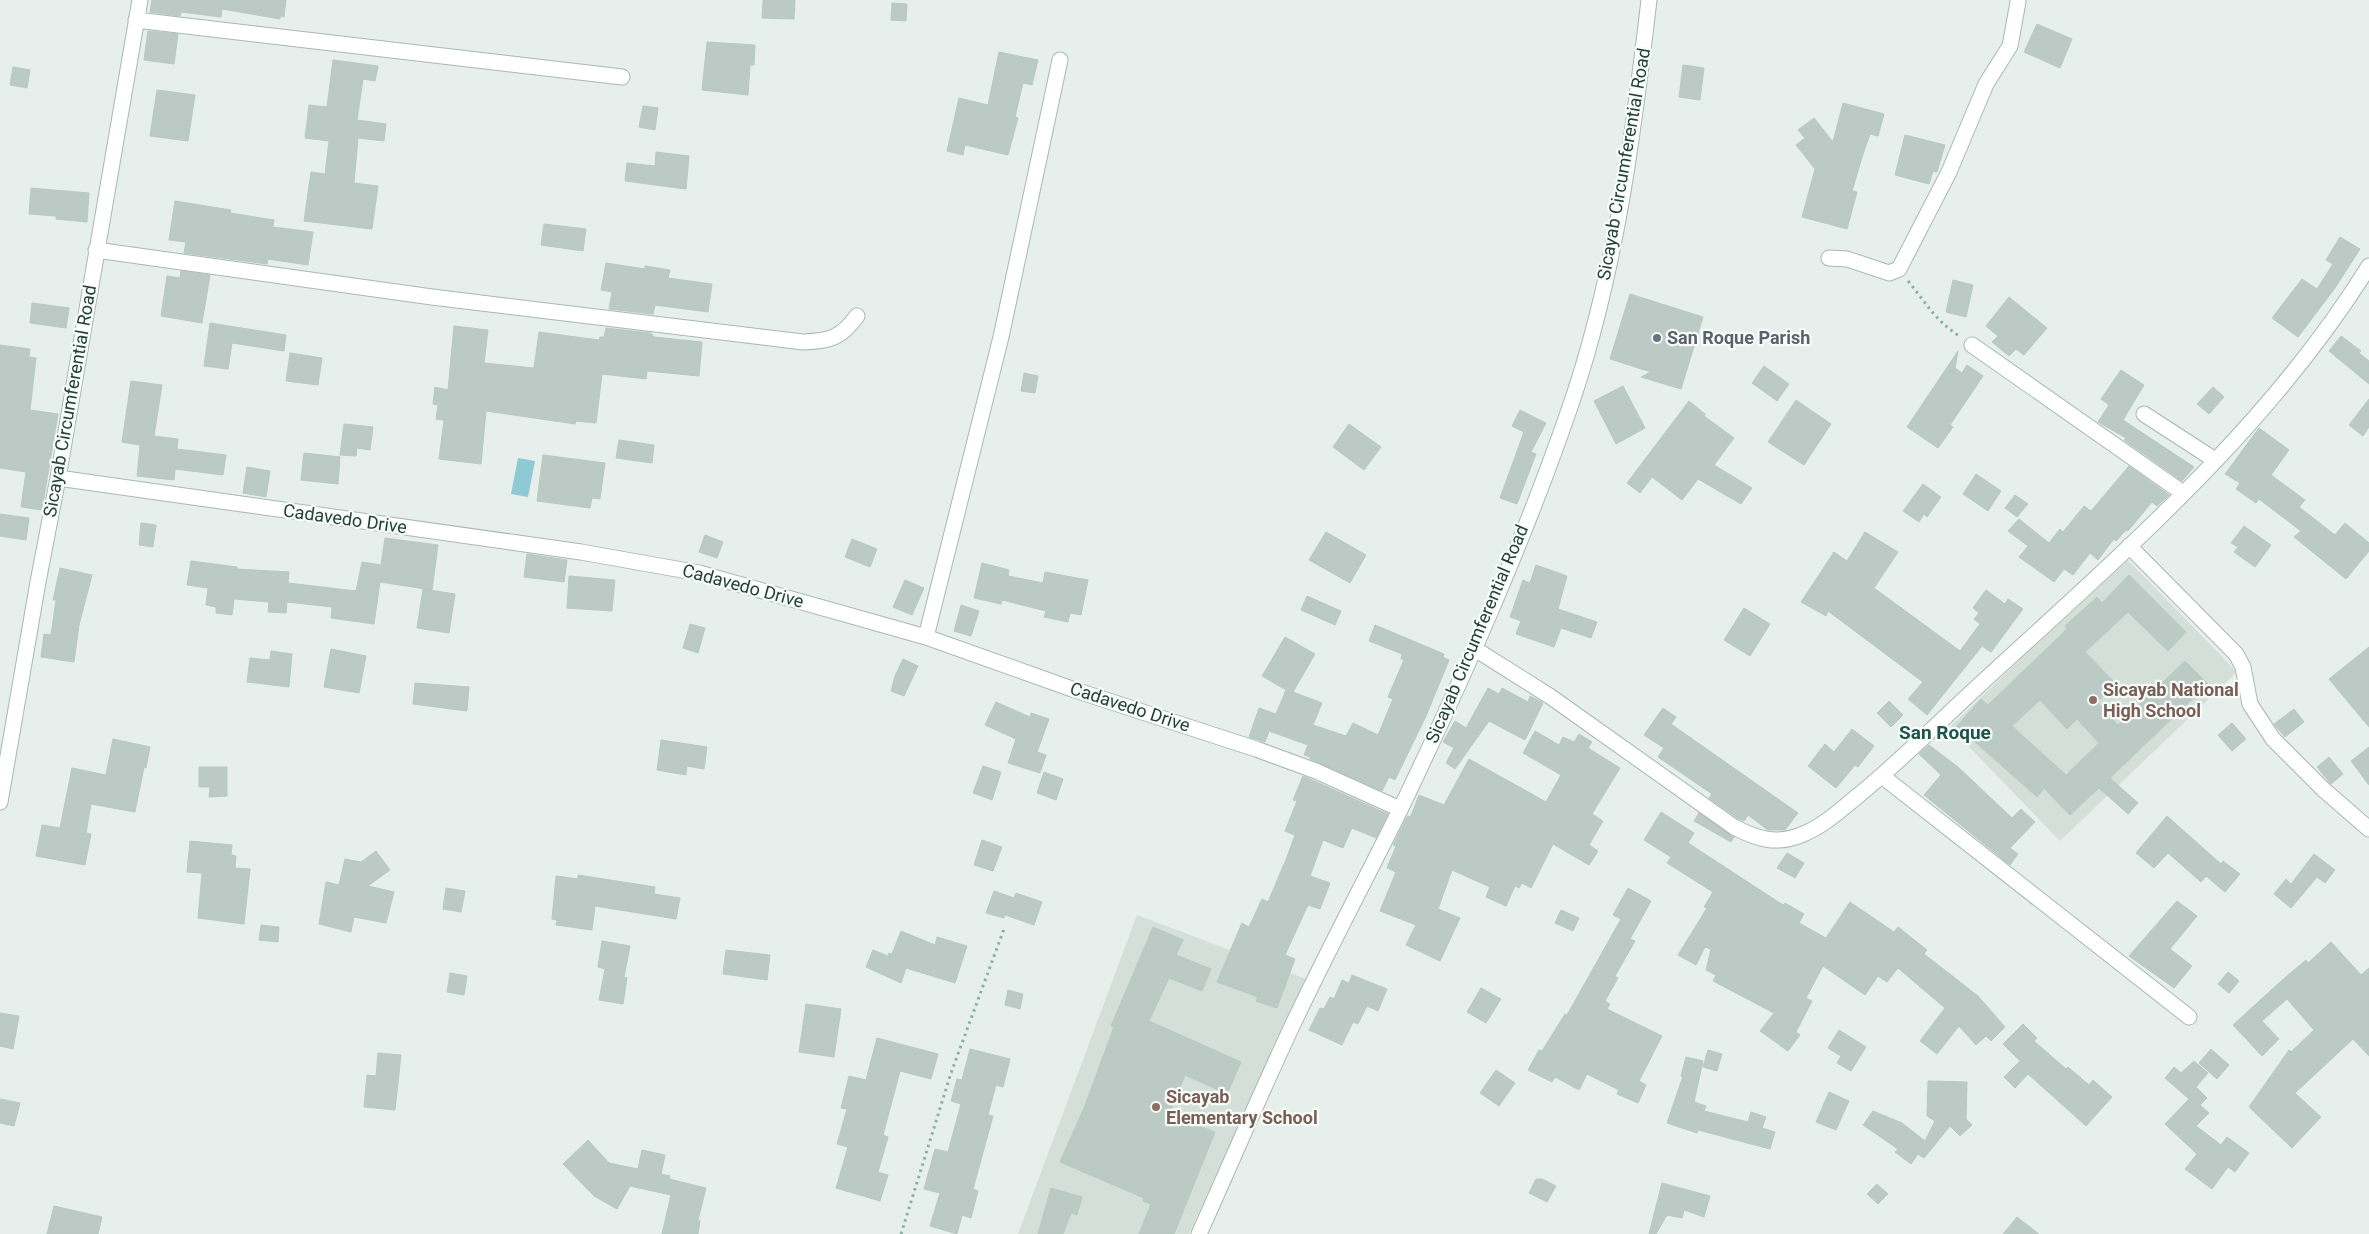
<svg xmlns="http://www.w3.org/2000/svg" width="2369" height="1234" viewBox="0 0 2369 1234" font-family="Roboto,sans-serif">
	<rect width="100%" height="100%" fill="#e6efeb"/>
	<!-- built -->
	<path fill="#d4dfda" d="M2126 558 2237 672 2060 841 1950 727Z
		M1137 915 1306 979 1189 1234H1018Z"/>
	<!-- water -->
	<path fill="#8ec9d4" d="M518 458 535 461 528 497 511 494Z"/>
	<!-- building -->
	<path fill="#bbcac4" stroke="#b8c9c2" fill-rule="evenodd" d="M152 0H286L284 17 280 16V19L222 9 221 17 181 12 180 16 150 12Z
		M763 0H795L794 19 762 18Z
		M892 3 907 4 906 21 891 20Z
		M2037 24 2072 39 2060 68 2024 52Z
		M148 31 178 34 174 64 144 60Z
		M707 42 755 45 754 65H750L748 95 702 90Z
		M999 52 1038 60 1032 85 1023 83 1015 117 1018 118 1008 155 965 145 963 155 947 151 959 98 988 105Z
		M333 60 378 66 375 81 363 79 357 120 386 124 384 141 358 138 354 183 378 186 372 229 304 221 311 172 325 174 329 141 305 138 309 105 327 107Z
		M1683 65 1704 68 1700 100 1679 97Z
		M13 67 30 70 27 88 10 85Z
		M157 90 195 95 188 141 150 136Z
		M1843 103 1884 114 1878 136 1870 134 1863 154 1852 191 1857 192 1847 229 1802 217 1815 169 1796 145 1805 138 1798 130 1814 118 1833 142Z
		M643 106 658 108 655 130 639 127Z
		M1905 135 1945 145 1937 172 1933 171 1929 184 1895 175Z
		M656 152 689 156 686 189 625 181 627 163 655 166Z
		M31 188 89 193 87 222 56 219V216L29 214Z
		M175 201 231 210 230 213 274 220 273 227 313 232 308 265 268 259 267 264 184 253 186 242 169 240Z
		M544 224 586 229 583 251 541 245Z
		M2340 237 2360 249 2335 288 2298 337 2272 318 2302 279 2317 289 2333 264 2326 260Z
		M606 263 645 269V266L670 270 668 278 712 284 708 312 655 305 653 314 609 309 612 292 601 290Z
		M181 271 210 275 202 323 161 316 167 276 180 278Z
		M1953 280 1973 285 1966 317 1946 312Z
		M1630 294 1703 317 1681 389 1641 377 1651 372 1610 359Z
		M2009 297 2047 328 2024 355 2016 349 2009 356 1992 342 1998 336 1986 326Z
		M32 303 69 308 66 328 30 323Z
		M210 323 286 335 284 351 232 343 228 369 204 366Z
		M454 326 488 330 484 363 534 368 539 332 599 340 600 337H604L606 328 651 333 654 337 702 342 699 376 647 371 646 379 602 374 596 423 576 421 575 424 486 411 481 464 439 459 444 420 436 419 438 405 433 404 435 387 448 390Z
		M2341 336 2361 351 2359 353 2369 361V384L2329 351Z
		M0 345 30 349 29 357 36 358 30 410 58 414 42 510 21 507 26 472 0 468Z
		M1958 351 1955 368 1962 373 1967 365 1983 376 1950 425 1953 427 1938 448 1907 427Z
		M290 353 322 358 318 385 286 381Z
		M1764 366 1789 384 1777 401 1752 383Z
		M2121 370 2144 385 2123 420 2194 467 2182 481 2124 440 2126 438 2098 422 2109 405 2101 399Z
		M1024 373 1038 376 1035 393 1021 391Z
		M131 381 162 385 154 436 178 439 177 449 226 455 223 475 175 469 174 480 137 476 140 445 122 442Z
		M1623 386 1645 428 1616 444 1594 401Z
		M2213 387 2224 397 2209 414 2197 404Z
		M2369 399V427L2363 436 2349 425Z
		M1796 400 1831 424 1804 465 1768 442Z
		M1689 401 1705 414 1704 416 1734 438 1714 465 1752 488 1741 504 1698 479 1682 500 1652 477 1640 493 1627 483Z
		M1520 410 1546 423 1531 452 1536 454 1517 504 1500 498 1524 432 1512 426Z
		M344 424 373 427 370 450 357 448 356 456 340 455Z
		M1349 424 1381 447 1364 470 1333 447Z
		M2259 428 2289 450 2271 475 2305 500 2299 507 2335 535 2345 523 2369 543V551L2346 579 2294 537 2301 531 2259 499 2256 503 2236 489 2240 483 2225 474Z
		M619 440 654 445 652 463 616 458Z
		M304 453 340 457 338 484 301 480Z
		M543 455 605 463 600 499 592 498 590 508 537 501Z
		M2129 466 2169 495 2157 506 2152 502 2128 531 2126 530 2116 541 2114 539 2098 560 2090 553 2073 575 2064 569 2054 582 2019 557 2028 546 2008 531 2019 519 2049 543 2060 529 2063 532 2084 506 2091 511Z
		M247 467 270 471 266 497 243 493Z
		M1976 474 2001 491 1988 511 1963 494Z
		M1923 484 1941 497 1927 517 1924 514 1919 522 1903 511Z
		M2015 495 2028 504 2017 517 2005 508Z
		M0 514 29 518 26 540 0 536Z
		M141 523 156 525 153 547 139 545Z
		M2244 526 2271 545 2255 567 2234 552 2238 547 2231 543Z
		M1326 532 1366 555 1350 583 1309 560Z
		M1865 532 1898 552 1874 588 1960 651 1980 624 1974 619 1979 613 1973 608 1986 590 2005 604 2008 599 2023 609 1991 652 1982 646 1927 715 1908 699 1923 682 1828 611 1826 616 1801 602 1834 552 1847 561Z
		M705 535 723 542 717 558 699 552Z
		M385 538 438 545 432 590 380 582 374 624 331 618 332 607 287 602 286 613 268 612 269 602 234 599 232 615 216 613V607L206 605 208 588 187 585 191 561 237 567V569L289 572 288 583 356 591 362 562 381 565Z
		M852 539 877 549 870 567 845 557Z
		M527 554 567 560 564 582 524 577Z
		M982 563 1009 570 1008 576 1043 583 1045 572 1088 580 1081 615 1070 613 1068 622 1044 617 1046 611 1002 600 1001 604 974 598Z
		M1536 565 1567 576 1558 609 1597 622 1591 638 1561 628 1554 647 1516 634 1521 621 1510 617 1523 580 1530 583Z
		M60 568 92 575 79 625 74 662 41 657 44 634 51 635 56 600H53Z
		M2129 575 2186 632 2168 651 2128 612 2085 652 2116 684 2097 702 2118 725 2185 661 2208 684 2110 778 2138 803 2128 814 2099 788 2070 815 2044 788 2037 797 1957 726 1981 699 1988 705 2067 629 2065 626 2097 597 2102 603ZM2040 700 2067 729 2077 719 2099 743 2066 775 2012 726Z
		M569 576 615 580 612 611 567 608Z
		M905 580 924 588 912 615 893 607Z
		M423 589 455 594 449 633 417 628Z
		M1307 596 1341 611 1335 625 1301 610Z
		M961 605 979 611 971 636 954 631Z
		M1744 608 1770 624 1750 656 1724 640Z
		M690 624 705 628 698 653 683 648Z
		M1375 625 1444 654 1443 657 1449 660 1426 716 1395 780 1389 777 1382 791 1310 759V757L1304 755 1308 745 1269 731 1265 742 1249 737 1259 708 1276 714 1286 690 1262 676 1285 637 1315 654 1293 692 1322 703 1313 725 1346 736 1353 723 1378 735 1393 699 1388 697 1404 660 1401 659 1402 654 1369 641Z
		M2369 647V727L2329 679Z
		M331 649 366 656 359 693 324 687Z
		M271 651 292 654 289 687 247 682 250 658 270 660Z
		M903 659 918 666 904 696 891 691 895 676Z
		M415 683 469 687 467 711 413 704Z
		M1488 688 1499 694 1502 688 1528 702 1530 696 1543 703 1525 740 1489 721 1455 769 1446 763 1454 748 1443 742 1455 721 1466 728Z
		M1889 701 1903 715 1891 727 1877 713Z
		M996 702 1030 717 1031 713 1049 719 1037 752 1046 755 1040 773 1008 763 1016 739 985 725Z
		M1663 708 1676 717 1671 724 1798 813 1785 830H1768L1748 815 1744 821 1739 819 1709 798 1712 794 1658 757 1664 748 1644 735Z
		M2294 709 2304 722 2285 737 2274 724Z
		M2232 723 2246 739 2232 751 2218 735Z
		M1852 729 1874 746 1858 767 1855 765 1836 788 1808 766 1825 744 1834 752Z
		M1535 731 1559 745 1563 737 1574 742 1579 734 1592 742 1588 748 1620 768 1592 814 1603 821 1589 845 1598 851 1589 865 1553 844 1531 888 1522 883 1519 888 1515 886 1506 906 1486 897 1490 887 1452 870 1438 909 1460 918 1440 961 1406 945 1416 925 1380 911 1396 872 1387 868 1396 846 1393 845 1407 817 1411 816 1419 795 1444 805 1469 759 1546 802 1561 775 1523 753Z
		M113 739 150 747 146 768 144 767 135 812 91 804 86 833 91 834 85 865 36 856 42 825 60 828 72 768 106 775Z
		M661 740 707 747 704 769 687 766 686 775 657 770Z
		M1929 745 1958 767 2012 818 2021 809 2035 822 2010 848 2018 854 2010 865 1924 795 1941 775 1919 754Z
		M2369 747V785L2351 761Z
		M2329 757 2343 774 2331 784 2317 767Z
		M983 766 1001 772 992 800 973 793Z
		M199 767H227V796L209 797 210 787H199Z
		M1044 772 1063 779 1056 800 1037 793Z
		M1303 776 1388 814 1376 838 1352 828 1343 848 1323 840 1310 876 1330 883 1320 909 1308 905 1285 955 1295 959 1277 1008 1256 1001 1258 997 1217 982 1242 923 1249 927 1262 899 1268 902 1287 857 1295 835 1285 831 1297 801 1293 800Z
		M1661 812 1694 833 1688 843 1783 905 1785 903 1804 914 1799 923 1826 938 1850 902 1894 932 1898 927 1927 950 1924 954 1978 996 2005 1027 1991 1041 1986 1036 1976 1045 1959 1026 1937 1054 1920 1041 1945 1008 1898 968 1887 982 1878 976 1865 995 1823 966 1806 998 1812 1001 1796 1032 1800 1035 1788 1051 1760 1031 1774 1013 1713 981 1716 975 1706 970 1711 949 1705 947 1696 965 1678 955 1707 908 1704 907 1713 892 1667 863 1671 857 1644 840Z
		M1699 813 1734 837 1731 842 1694 821Z
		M2167 816 2221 864 2223 861 2240 874 2225 892 2206 876 2201 882 2168 853 2154 868 2136 853Z
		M982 840 1002 847 993 871 974 865Z
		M190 841 232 845 231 855 236 856 235 868 250 869 244 924 198 918 202 873 187 872Z
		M376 851 390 870 368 886 394 892 386 923 354 917 351 932 319 924 326 882 339 885 345 859 361 862Z
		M1787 853 1804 863 1795 878 1777 868Z
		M2314 854 2335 870 2325 883 2317 877 2291 908 2274 894 2286 879 2291 884Z
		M578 875 655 887 654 894 680 898 676 919 595 906 592 930 556 925 557 920 552 919 556 876 578 879Z
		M446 888 465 891 461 912 443 909Z
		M1628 888 1651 901 1630 939 1635 941 1615 976 1618 978 1605 1001 1610 1004 1607 1009 1662 1036 1639 1081 1646 1085 1638 1103 1617 1094 1619 1090 1587 1074 1579 1090 1555 1077 1552 1082 1528 1070 1539 1050 1542 1051 1565 1014 1567 1015 1621 919 1613 915Z
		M994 891 1014 898 1016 893 1042 902 1034 925 1005 915 1004 918 986 913Z
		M2177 901 2197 916 2170 949 2192 966 2174 988 2129 956Z
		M1561 910 1579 918 1573 931 1555 923Z
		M261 925 279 927 278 942 259 940Z
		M1153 927 1183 940 1176 955 1211 969 1202 991 1169 978 1149 1021 1241 1062 1227 1094 1185 1075 1169 1115 1215 1132 1174 1234H1139L1151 1204 1143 1201 1144 1198 1060 1162 1084 1108 1114 1027 1111 1026Z
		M901 931 935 945 937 937 967 946 955 983 906 968 901 983 866 967 873 950 888 956 889 953 892 954Z
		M602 941 630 946 624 977 627 978 623 1004 599 1000 605 969 598 967Z
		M2331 942 2361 975 2369 968V1056L2353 1039 2295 1093 2321 1117 2292 1148 2249 1107 2289 1050 2291 1052 2314 1030 2287 999 2262 1021 2279 1039 2262 1056 2233 1025 2280 982 2306 960 2308 963Z
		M726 950 770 955 767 980 723 974Z
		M2228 972 2239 981 2229 993 2218 984Z
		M450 973 467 976 464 995 447 992Z
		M1352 975 1387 989 1378 1011 1367 1006 1358 1024 1353 1022 1342 1045 1309 1030 1320 1008 1324 1009 1330 997 1334 999 1342 980 1349 983Z
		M1481 988 1501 999 1486 1023 1467 1012Z
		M1008 990 1023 994 1020 1009 1005 1005Z
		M806 1004 841 1009 834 1057 799 1052Z
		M0 1013 19 1016 13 1049 0 1046Z
		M2023 1024 2037 1038 2034 1041 2066 1069 2068 1067 2089 1085 2093 1080 2112 1097 2086 1126 2028 1074 2015 1088 2004 1077 2020 1061 2003 1044Z
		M1839 1030 1866 1047 1851 1071 1837 1063 1841 1056 1828 1048Z
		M877 1038 938 1054 931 1079 900 1071 883 1135 888 1137 878 1172 888 1175 880 1201 836 1188 848 1147 837 1144 847 1109 841 1108 849 1076 866 1080Z
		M970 1049 1010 1059 1003 1087 996 1085 988 1115 993 1116 973 1189 978 1191 971 1218 962 1215 957 1234 930 1226 940 1193 924 1189 935 1149 948 1152 961 1104 951 1101 957 1079 962 1080Z
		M2211 1049 2229 1065 2217 1079 2199 1063Z
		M1708 1050 1722 1054 1717 1071 1703 1067Z
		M378 1053 401 1055 395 1110 364 1107 367 1075 376 1076Z
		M1686 1057 1703 1061 1694 1102 1706 1106 1704 1111 1748 1122 1751 1112 1766 1117 1762 1128 1775 1132 1770 1149 1698 1130 1697 1133 1667 1123 1683 1076H1681Z
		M2194 1061 2208 1073 2196 1087 2207 1098 2200 1105 2209 1113 2196 1126 2221 1145 2227 1137 2249 1153 2235 1172 2228 1167 2212 1189 2185 1169 2197 1154 2165 1124 2189 1099 2165 1078 2174 1067 2181 1073Z
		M1496 1070 1515 1083 1499 1106 1480 1093Z
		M1928 1081 1967 1082 1966 1119 1972 1125 1960 1136 1950 1126 1924 1158 1918 1154 1911 1164 1895 1152 1898 1149 1863 1125 1873 1111 1902 1123 1925 1141 1935 1121 1927 1116Z
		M1829 1092 1849 1101 1836 1130 1816 1122Z
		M0 1099 20 1103 14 1126 0 1123Z
		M588 1140 609 1163 638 1169 642 1150 665 1155 661 1174 670 1176 669 1179 706 1188 698 1220 700 1221 698 1234H662L671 1195 630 1186 617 1209 594 1196 563 1164Z
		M1536 1179H1542L1556 1186 1547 1202 1529 1193Z
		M1662 1183 1710 1196 1704 1217 1684 1210 1682 1218 1667 1215 1656 1234H1649Z
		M1877 1184 1888 1194 1878 1204 1867 1194Z
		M1051 1188 1082 1197 1077 1215 1071 1213 1063 1234H1038Z
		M54 1206 102 1217 98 1234H47Z
		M2017 1217 2039 1234H2003Z"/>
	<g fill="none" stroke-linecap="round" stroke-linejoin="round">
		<!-- minor casing -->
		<g stroke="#a8b8b2" stroke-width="17">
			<path id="minor" d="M136 20 622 77
				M96 250 432 297 803 342C830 341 841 338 857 316
				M1829 258 1847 259 1889 273 1899 269 1949 172 1986 84 2010 46 2018 2
				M1972 345 2183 493
				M2144 414 2215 460
				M58 478 581 552 699 573 926 637 1072 689 1256 749 1316 771 1400 809
				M2129 546 2236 654 2243 667 2250 704 2273 739 2323 789 2369 829
				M926 637 1001 337 1060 60
				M1475 649 1551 697 1734 827C1757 839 1776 845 1801 835 1824 826 1840 810 1859 795 1894 766 1927 734 1960 703 2105 568 2264 436 2369 266
				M1882 776 2189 1017
				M0 802 38 582 58 478 140 0
				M1199 1234C1231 1163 1261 1092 1294 1022 1328 950 1366 879 1401 808 1463 678 1522 546 1569 410 1615 278 1633 138 1649 0"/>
		</g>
		<!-- path -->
		<path stroke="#86b3a5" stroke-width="3" stroke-dasharray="2.5 4" stroke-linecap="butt" d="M1908 281C1927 304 1933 318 1959 336
			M901 1234 951 1073 1004 929"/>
		<!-- minor -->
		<use href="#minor" stroke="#fff" stroke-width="15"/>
	</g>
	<!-- markers -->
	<circle fill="#6b7280" stroke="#f7fbf9" stroke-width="2" cx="1657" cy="338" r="5"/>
	<g fill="#8d6e63" stroke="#f7fbf9" stroke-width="2">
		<circle cx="2093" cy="700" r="5"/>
		<circle cx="1156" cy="1107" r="5"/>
	</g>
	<g text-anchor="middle" stroke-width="4.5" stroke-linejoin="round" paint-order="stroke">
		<!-- street labels -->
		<g font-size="18" fill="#24423a" stroke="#f7fbf9">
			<text transform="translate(1624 164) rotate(-80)" y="6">Sicayab Circumferential Road</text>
			<text transform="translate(70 401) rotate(-80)" y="6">Sicayab Circumferential Road</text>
			<text transform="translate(345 519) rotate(8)" y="6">Cadavedo Drive</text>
			<text transform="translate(743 586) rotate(15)" y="6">Cadavedo Drive</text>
			<text transform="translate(1477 634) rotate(-67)" y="6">Sicayab Circumferential Road</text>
			<text transform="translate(1130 707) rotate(18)" y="6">Cadavedo Drive</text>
		</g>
		<!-- worship labels -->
		<g font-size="18" font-weight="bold" fill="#5b616d" stroke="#f7fbf9" text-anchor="start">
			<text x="1667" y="344">San Roque Parish</text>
		</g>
		<!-- education labels -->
		<g font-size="18" font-weight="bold" fill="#785e54" stroke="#f7fbf9" text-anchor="start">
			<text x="2103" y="696">Sicayab National<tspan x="2103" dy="21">High School</tspan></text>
			<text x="1166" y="1103">Sicayab<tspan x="1166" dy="21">Elementary School</tspan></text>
		</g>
		<!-- neighbourhood labels -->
		<g font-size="19" font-weight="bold" fill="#1f5548" stroke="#f7fbf9">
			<text x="1945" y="739">San Roque</text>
		</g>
	</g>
</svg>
